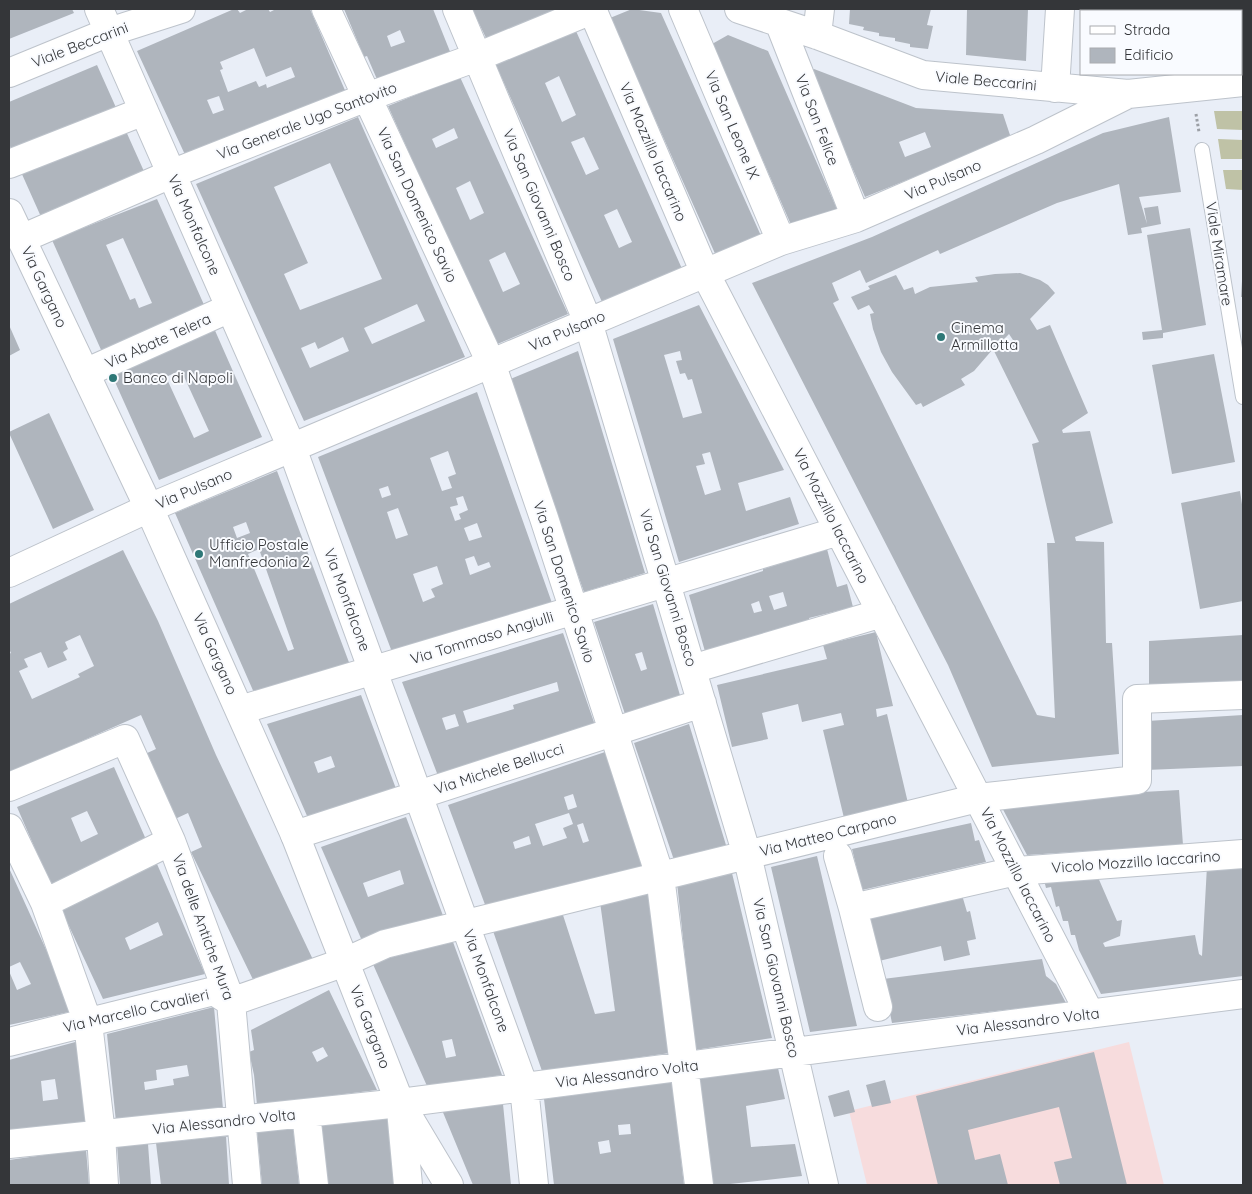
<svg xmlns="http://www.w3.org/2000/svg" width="1252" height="1194" viewBox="0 0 1252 1194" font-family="Quicksand,sans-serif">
	<rect width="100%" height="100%" fill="#e9eef7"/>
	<!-- education -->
	<path fill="#f7dcdd" d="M1129 1042 1164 1185H867L849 1111Z"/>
	<!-- green -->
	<path fill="#bfc2a6" d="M1214 111H1243V130L1217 129Z
		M1218 139 1243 140V159H1221Z
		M1223 170H1243V190L1226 189Z"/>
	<!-- building -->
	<path fill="#afb5bd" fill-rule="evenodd" d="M9 9H72L74 13 9 39Z
		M234 9H237L240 13 248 9H268L270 12 276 9H310L347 95 187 159 137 51ZM254 48 266 77 291 67 295 77 267 88 266 84 259 87 256 81 228 92 220 70 223 69 220 62ZM219 96 224 110 213 114 207 100Z
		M344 9H433L451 54 379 84 367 56 364 57ZM400 30 405 42 391 47 387 36Z
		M472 9H562L487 40Z
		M632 9 661 13 762 238 717 258 610 18Z
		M850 9H931L927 25 933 26 928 49 910 47V44L895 41V38L879 36V33L863 30 864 27 849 24Z
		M967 9H1028L1026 61 966 55Z
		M1086 9H1130V11H1086Z
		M1198 9H1243V56H1241V11H1198Z
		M576 31 683 271 602 302 495 63ZM559 76 576 115 562 122 545 83ZM584 137 599 169 586 175 571 142ZM617 209 632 242 619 248 604 215Z
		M728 35 768 51 837 209 792 227 712 44Z
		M97 65 118 112 13 153 9 144V102Z
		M814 69 916 108 1003 114 1011 138 865 197 810 71ZM925 132 931 147 905 157 899 142Z
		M460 77 568 314 495 345 388 106ZM454 128 458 138 436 148 432 139ZM470 181 484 213 470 220 456 188ZM505 252 520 284 503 292 489 260Z
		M358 117 465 357 304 421 196 184ZM330 163 382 279 300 310 284 274 308 263 274 187ZM417 304 425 321 372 344 364 328ZM343 337 349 351 310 368 301 348 315 342 318 349Z
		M1169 117 1181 192 1139 197 1147 224 1144 208 1158 206 1161 224 1141 228 1142 233 1128 235 1119 184 1057 203 940 254 938 250 866 283 860 270 832 283 839 300 833 303 1037 715 1055 718 1047 543H1055L1032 444 1039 442 993 349 974 371 961 379 965 385 923 407 921 403 916 405 892 372 881 352 873 329 870 314 874 313 869 305 858 310 851 297 870 289 868 286 896 275 904 290 913 287 915 294 930 287 978 282 975 277 995 274 1020 273 1040 280 1048 285 1055 293 1030 319 1037 330 1050 325 1088 413 1062 430 1063 433 1090 431 1113 523 1075 537 1076 541 1104 542 1106 643H1112L1119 754 992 767 948 665 752 283 872 237 1103 133ZM1009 334 1013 340 996 347Z
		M125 129 147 178 42 219 21 172Z
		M157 199 205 307 102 352 52 240ZM123 238 152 303 139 308 135 298 130 300 106 245Z
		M1190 228 1206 325 1163 333V338L1143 340 1142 332 1162 330 1147 235Z
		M1242 281 1243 282V297H1241Z
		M699 305 784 470 738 483 746 511 790 497 799 524 679 562 613 339ZM680 351 682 360 676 361 680 374 685 373 688 380 692 379 702 413 683 418 664 355ZM710 452 721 490 705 495 696 466 705 464 702 454Z
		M9 325 20 350 9 356Z
		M213 326 262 437 159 480 111 373ZM181 370 209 431 194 438 166 377Z
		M578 351 645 573 584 592 508 380Z
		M1214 354 1235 462 1172 474 1152 365Z
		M477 392 552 603 392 652 318 457ZM448 451 456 474 448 477 452 488 442 491 430 458ZM388 486 391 495 382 498 379 489ZM463 496 468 510 459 514 461 519 455 521 450 507 458 505 456 498ZM398 508 408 535 396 539 387 512ZM477 523 482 537 469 541 464 528ZM474 556 478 566 489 562 491 567 470 575 465 559ZM437 566 443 584 431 589 435 597 423 602 413 574Z
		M49 413 94 510 53 529 9 433V432Z
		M277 471 350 665 255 695 175 513ZM246 522 250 533 237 538 233 527ZM259 549 294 649 288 651 248 554Z
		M1240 491 1243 511V601L1200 609 1181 503Z
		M827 549 837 587 847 584 853 607 809 618 811 627 706 655 689 595 763 571V569ZM783 592 787 606 774 610 769 596ZM759 601 762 611 754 613 751 604Z
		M123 550 158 621 216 755 316 966 259 992 191 852 202 847 188 813 175 819 145 754 156 749 141 715 9 773V654L11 653 9 649V604ZM80 635 94 666 78 674 80 677 32 699 19 671 28 667 24 659 41 652 48 668 67 660 63 652 68 649 65 642Z
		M653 604 682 702 627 720 594 622ZM642 652 647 669 641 671 635 654Z
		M876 632 893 706 876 709 877 717 887 714 908 803 844 818 823 730 844 725 841 713 802 722 798 704 762 713 768 739 732 747 717 685 827 659 823 645Z
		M563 633 596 728 440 781 402 682ZM557 682 559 691 513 705 514 709 467 723 463 711ZM455 714 459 726 446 730 442 718Z
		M1243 635V686L1149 691V641Z
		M361 695 398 794 311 825 267 724ZM331 756 335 767 318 773 314 762Z
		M1243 715V766L1146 770 1147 721Z
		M689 724 726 845 674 860 634 743Z
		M605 752 646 867 487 910 448 805ZM573 794 577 807 568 810 564 797ZM569 813 573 824 563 828 567 838 543 846 535 824ZM583 823 589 841 583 843 577 825ZM529 836 531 844 515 849 513 842Z
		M114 767 148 844 52 888 17 807ZM87 811 98 834 81 842 71 818Z
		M1179 790 1183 845 1027 855 998 800Z
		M406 817 445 921 363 943 321 847ZM400 870 404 884 368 897 363 883Z
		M971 823 975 841 979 840 986 862 862 890 852 849Z
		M817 856 857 1026 810 1032 771 867Z
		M157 864 205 974 103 999 61 909ZM158 922 163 935 130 950 125 938Z
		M1207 866H1243V976L1101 994 1079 950 1075 935H1071L1068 921H1063L1059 906 1056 907 1051 887 1046 888 1043 876 1097 875 1117 921 1122 920 1120 936 1103 943 1105 947 1195 935 1199 954 1202 956Z
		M9 868 74 1011 9 1025V971L17 990 31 984 20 962 9 967Z
		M731 869 772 1038 695 1050 677 883Z
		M648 890 670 1053 542 1071 493 931 562 912 595 1014 615 1011 600 902Z
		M962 895 967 912 970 911 976 939 967 941 970 955 944 961 941 946 879 961 868 916Z
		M453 942 502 1075 427 1086 372 962ZM452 1039 456 1056 446 1058 442 1041Z
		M1042 959 1046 976 1056 984 1066 1003 892 1023 883 979Z
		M329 990 377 1090 257 1105 254 1075 249 1052 254 1050 251 1030ZM323 1047 328 1056 317 1062 312 1052Z
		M214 1007 223 1109 116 1122 107 1034ZM187 1065 189 1076 173 1079 174 1085 145 1090 144 1082 157 1080 156 1070Z
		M79 1041 87 1127 9 1135V1060ZM55 1079 58 1099 43 1101 41 1081Z
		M1094 1052 1127 1185H1060L1054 1162 1072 1158 1059 1107 968 1130 975 1160 1000 1154 1008 1185H938L916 1096Z
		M778 1068 785 1099 746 1106 751 1147 795 1144 802 1176 721 1185H709L697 1079Z
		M885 1080 891 1103 872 1107 866 1085Z
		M672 1082 684 1185H554L544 1099ZM630 1124 631 1134 619 1135 618 1125ZM609 1140 611 1152 600 1154 598 1142Z
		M849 1090 855 1112 834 1117 828 1096Z
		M503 1104 511 1185H473L442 1110Z
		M390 1118 396 1185H323L318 1126Z
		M293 1127 299 1185H262L257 1131Z
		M226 1136 229 1185H161L156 1143Z
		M148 1144 151 1185H120L117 1145Z
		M86 1149 89 1185H9V1160Z"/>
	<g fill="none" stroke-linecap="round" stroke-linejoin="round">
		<!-- service casing -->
		<g stroke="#bdc3cb" stroke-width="16">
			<path id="service" d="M1202 150 1243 397"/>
		</g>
		<!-- minor casing -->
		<g stroke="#bdc3cb" stroke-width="30">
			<path id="minor" d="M99 9 292 448 524 1087 534 1185
				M326 9 491 363 544 518 660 876 699 1185
				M457 9 588 322 747 855 824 1185
				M592 9 705 273 1090 1014
				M683 9 781 241
				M739 9 817 35 923 75 1128 94 1243 82
				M779 22 856 218
				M817 35 820 9
				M9 73 109 32 181 9
				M1055 88 1060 9
				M9 164 144 111
				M21 239 171 174 367 97 477 57 594 9
				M85 373 230 308
				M9 573 149 508 781 241 856 218 1036 140 1128 94
				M692 669 882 613
				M240 710 839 531
				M9 787 125 739 171 841 231 1002 247 1185
				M9 828 45 903 88 1023 101 1134 104 1185
				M295 835 702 703
				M838 856 853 908
				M45 903 171 841
				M878 1007 853 908 1016 871 1243 854
				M9 1042 214 991 231 1002 345 962 385 944 978 798 1137 780V699L1243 695
				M306 1113 314 1185
				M9 1144 400 1103 1243 994"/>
		</g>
		<!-- secondary casing -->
		<g stroke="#bdc3cb" stroke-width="30">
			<path id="secondary" d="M9 213 149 508 295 835 400 1103 449 1185
				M401 1110 408 1185"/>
		</g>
		<!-- path -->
		<path stroke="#9b9fa5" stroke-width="3" stroke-dasharray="2.5 2.5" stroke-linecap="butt" d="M1196 114 1199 132"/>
		<!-- service -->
		<use href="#service" stroke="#fff" stroke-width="14"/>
		<!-- minor -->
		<use href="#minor" stroke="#fff" stroke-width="28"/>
		<!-- secondary -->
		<use href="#secondary" stroke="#fff" stroke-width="28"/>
	</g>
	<!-- markers -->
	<g fill="#2e7877" stroke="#f9fbff" stroke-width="2">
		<circle cx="941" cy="337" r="5"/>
		<circle cx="113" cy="378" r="5"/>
		<circle cx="199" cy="554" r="5"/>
	</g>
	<g text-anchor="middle" stroke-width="4" stroke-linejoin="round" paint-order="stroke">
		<!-- street labels -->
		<g font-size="15" fill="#343639" stroke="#f9fbff">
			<text transform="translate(80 45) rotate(-21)" y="5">Viale Beccarini</text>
			<text transform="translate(986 81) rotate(5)" y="5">Viale Beccarini</text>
			<text transform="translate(817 120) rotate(69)" y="5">Via San Felice</text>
			<text transform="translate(307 121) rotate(-21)" y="5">Via Generale Ugo Santovito</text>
			<text transform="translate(732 125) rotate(67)" y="5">Via San Leone IX</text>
			<text transform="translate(653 152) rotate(67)" y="5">Via Mozzillo Iaccarino</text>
			<text transform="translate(943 180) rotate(-23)" y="5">Via Pulsano</text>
			<text transform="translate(417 205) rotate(65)" y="5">Via San Domenico Savio</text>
			<text transform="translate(539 205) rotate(67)" y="5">Via San Giovanni Bosco</text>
			<text transform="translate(194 225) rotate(66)" y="5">Via Monfalcone</text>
			<text transform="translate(1219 254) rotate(81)" y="5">Viale Miramare</text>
			<text transform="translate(44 287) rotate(65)" y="5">Via Gargano</text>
			<text transform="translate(567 331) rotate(-23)" y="5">Via Pulsano</text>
			<text transform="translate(158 341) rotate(-24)" y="5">Via Abate Telera</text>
			<text transform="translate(194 489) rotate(-23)" y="5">Via Pulsano</text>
			<text transform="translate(831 516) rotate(63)" y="5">Via Mozzillo Iaccarino</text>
			<text transform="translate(564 582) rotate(72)" y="5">Via San Domenico Savio</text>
			<text transform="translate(668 588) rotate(73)" y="5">Via San Giovanni Bosco</text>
			<text transform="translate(347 600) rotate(70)" y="5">Via Monfalcone</text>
			<text transform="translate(482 638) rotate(-17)" y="5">Via Tommaso Angiulli</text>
			<text transform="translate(215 654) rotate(66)" y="5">Via Gargano</text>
			<text transform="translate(499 769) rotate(-18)" y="5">Via Michele Bellucci</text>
			<text transform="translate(828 835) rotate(-14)" y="5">Via Matteo Carpano</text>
			<text transform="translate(1136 862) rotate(-4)" y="5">Vicolo Mozzillo Iaccarino</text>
			<text transform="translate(1018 875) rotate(63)" y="5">Via Mozzillo Iaccarino</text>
			<text transform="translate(203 927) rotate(70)" y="5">Via delle Antiche Mura</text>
			<text transform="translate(776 978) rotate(77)" y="5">Via San Giovanni Bosco</text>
			<text transform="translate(486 981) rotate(70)" y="5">Via Monfalcone</text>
			<text transform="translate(136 1011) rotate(-13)" y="5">Via Marcello Cavalieri</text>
			<text transform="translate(1028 1022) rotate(-7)" y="5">Via Alessandro Volta</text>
			<text transform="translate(370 1027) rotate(69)" y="5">Via Gargano</text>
			<text transform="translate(627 1074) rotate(-7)" y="5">Via Alessandro Volta</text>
			<text transform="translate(224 1122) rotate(-6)" y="5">Via Alessandro Volta</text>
		</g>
		<!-- poi labels -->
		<g font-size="15" fill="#343639" stroke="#f9fbff" text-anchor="start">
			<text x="951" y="333">Cinema<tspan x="951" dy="17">Armillotta</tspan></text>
			<text x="123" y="383">Banco di Napoli</text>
			<text x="209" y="550">Ufficio Postale<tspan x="209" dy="17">Manfredonia 2</tspan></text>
		</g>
	</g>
	<!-- border -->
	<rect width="1252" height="1194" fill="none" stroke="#343639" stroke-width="20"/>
	<!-- legend -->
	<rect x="1080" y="10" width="162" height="65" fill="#f9fbff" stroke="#aaacb0"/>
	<rect x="1090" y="26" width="25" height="8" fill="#ffffff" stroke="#aaacb0"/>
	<text x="1124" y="35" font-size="15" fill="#343639">Strada</text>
	<rect x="1090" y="48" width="25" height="15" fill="#afb5bd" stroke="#aaacb0"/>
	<text x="1124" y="60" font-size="15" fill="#343639">Edificio</text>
</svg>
